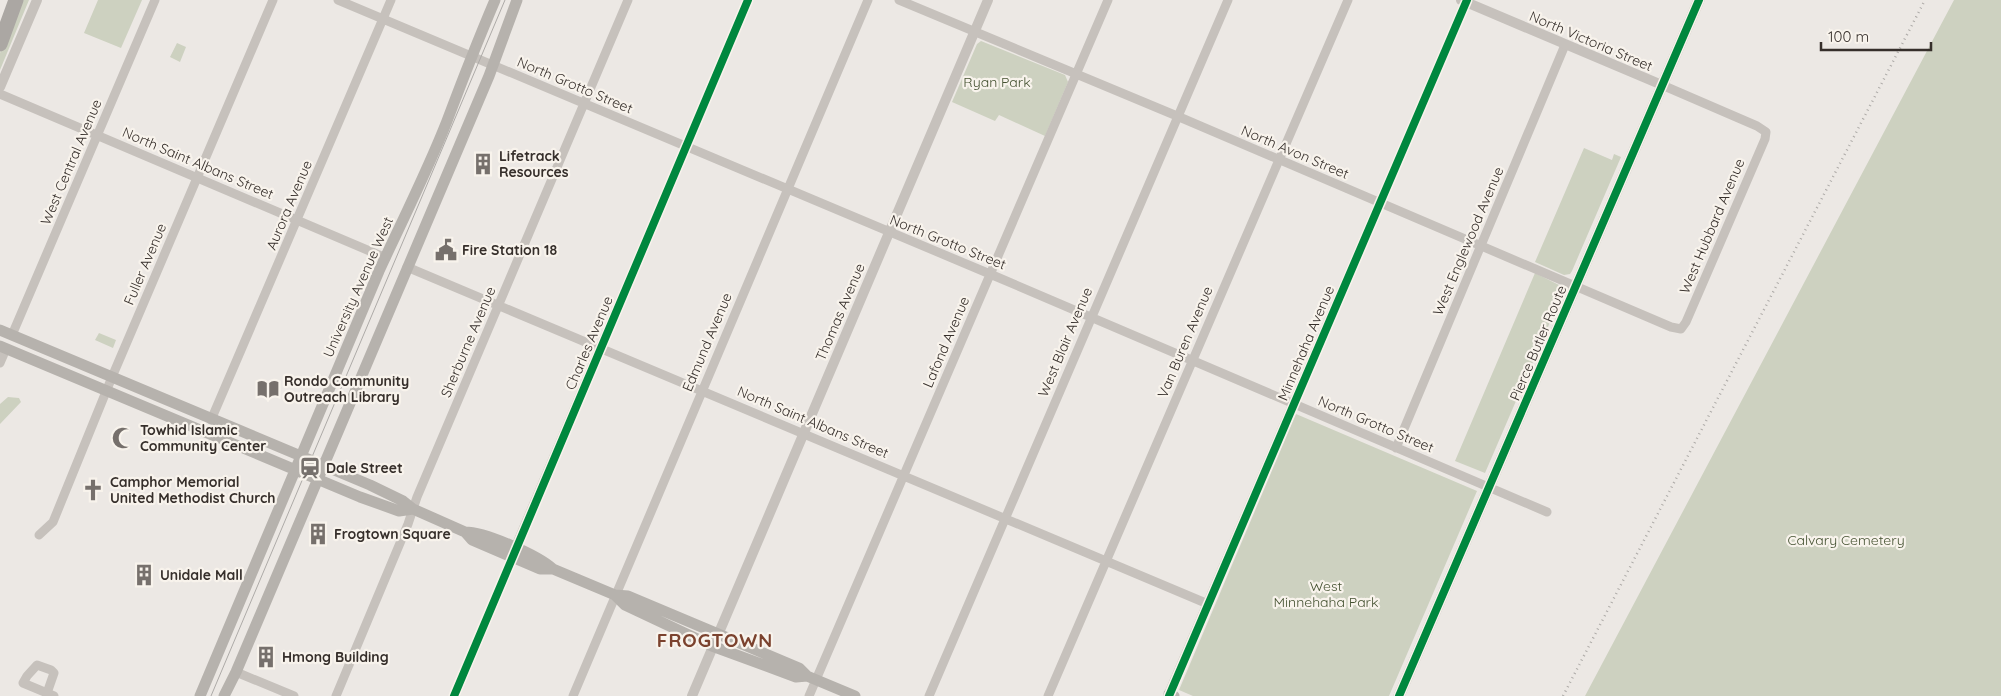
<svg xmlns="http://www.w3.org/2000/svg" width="2001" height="696" viewBox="0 0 2001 696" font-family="Quicksand,sans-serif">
	<rect width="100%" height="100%" fill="#ece8e4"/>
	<!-- green -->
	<path fill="#cdd1c0" d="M20 0H29L0 70V53Z
		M98 0H142L121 48 84 33Z
		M1954 0H2001V696H1585Z
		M981 41 1065 75 1068 82 1045 136 999 115 995 121 952 102 977 44Z
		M177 43 186 47 180 62 170 57Z
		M1584 148 1612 160 1614 154 1621 157 1572 271 1570 274 1564 275 1535 262Z
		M1535 273 1561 286 1563 292 1485 473 1455 461Z
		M99 333 116 340 113 348 95 340Z
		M8 397 19 398 21 402 0 424V404Z
		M1296 414 1477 491 1389 696H1193L1179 690Z"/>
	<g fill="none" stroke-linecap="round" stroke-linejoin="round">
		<!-- minor -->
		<path stroke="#c6c1bc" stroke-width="9" d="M338 0 990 274 1547 512
			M899 0 1177 116 1671 327 1681 329 1686 322 1765 139 1766 132 1757 126 1662 85
			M0 94 386 258
			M407 267 1208 604
			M12 335 155 0
			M0 363 6 349
			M211 420 391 0
			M1396 448 1565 45
			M39 535 53 522 112 377 273 0
			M515 548 748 0
			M236 672 294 696
			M47 693 54 673 51 670 37 665 27 676 23 683 54 696
			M336 696 408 524 417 497 628 0
			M454 696 512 557
			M573 696 868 0
			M809 696 1108 0
			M929 696 1228 0
			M1048 696 1348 0"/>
		<!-- tertiary -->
		<path stroke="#c6c1bc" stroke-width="10" d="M1461 0 1662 85
			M0 87 37 0
			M1169 694 1467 0
			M692 696 988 0"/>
		<!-- secondary -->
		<path stroke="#b6b2ad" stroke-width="11" d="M0 330 370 485 403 501 413 509 465 532C485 532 538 555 553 569
			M0 346 360 497 399 511 413 509
			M465 532 472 540 540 569H553L615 595 628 596 799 668 807 676
			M615 595 625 605 712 646 796 677 807 676 855 696
			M200 696 379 271C402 221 427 172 447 121 462 81 478 40 495 0
			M224 696 236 672 489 76 517 0
			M1169 696V694L1174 696
			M1399 696 1699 0"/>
		<!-- motorway -->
		<path stroke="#aba7a3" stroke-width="15" d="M0 44 16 0"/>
		<!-- tram -->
		<path stroke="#adaaa7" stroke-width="1" d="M211 696 505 0"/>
		<!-- rail -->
		<path stroke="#adaaa7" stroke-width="2.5" stroke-dasharray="1 4" stroke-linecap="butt" d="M1563 696 1925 0"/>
		<!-- cycleway casing -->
		<g stroke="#f8f3ec" stroke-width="11">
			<path id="cycleway" d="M454 696 748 0
				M1169 696 1467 0
				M1399 696 1699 0"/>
		</g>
		<!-- cycleway -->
		<use href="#cycleway" stroke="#00873e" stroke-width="8"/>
	</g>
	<!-- icons -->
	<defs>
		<g id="building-bare" transform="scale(1.725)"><path d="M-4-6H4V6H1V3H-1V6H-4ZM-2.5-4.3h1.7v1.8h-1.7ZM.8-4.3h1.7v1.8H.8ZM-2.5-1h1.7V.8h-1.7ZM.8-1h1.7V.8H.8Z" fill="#76706c" stroke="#f8f3ec" stroke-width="2.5" paint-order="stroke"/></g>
		<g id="civic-bare" transform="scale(1.725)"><path d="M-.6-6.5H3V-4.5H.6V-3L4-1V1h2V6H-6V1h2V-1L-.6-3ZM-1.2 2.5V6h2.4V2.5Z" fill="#76706c" stroke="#f8f3ec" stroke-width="2.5" paint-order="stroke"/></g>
		<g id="library-bare" transform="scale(1.725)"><path d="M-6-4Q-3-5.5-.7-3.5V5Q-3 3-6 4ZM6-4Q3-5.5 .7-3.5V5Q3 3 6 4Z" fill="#76706c" stroke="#f8f3ec" stroke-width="2.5" paint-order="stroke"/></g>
		<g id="mosque-bare" transform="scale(1.725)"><path d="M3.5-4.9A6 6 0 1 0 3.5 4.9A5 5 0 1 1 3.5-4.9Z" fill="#76706c" stroke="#f8f3ec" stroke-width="2.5" paint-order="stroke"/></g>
		<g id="station-bare" transform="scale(1.725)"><path d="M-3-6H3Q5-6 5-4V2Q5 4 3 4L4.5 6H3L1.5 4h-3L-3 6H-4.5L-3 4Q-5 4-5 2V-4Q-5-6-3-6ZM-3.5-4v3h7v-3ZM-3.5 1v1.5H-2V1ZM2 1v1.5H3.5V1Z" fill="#76706c" stroke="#f8f3ec" stroke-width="2.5" paint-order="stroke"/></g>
		<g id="church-bare" transform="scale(1.725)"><path d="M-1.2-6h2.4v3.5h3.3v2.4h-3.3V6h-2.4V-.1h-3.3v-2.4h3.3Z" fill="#76706c" stroke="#f8f3ec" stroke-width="2.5" paint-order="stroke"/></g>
	</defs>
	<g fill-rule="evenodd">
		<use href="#building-bare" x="483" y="164"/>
		<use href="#civic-bare" x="446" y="250"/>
		<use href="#library-bare" x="268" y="389"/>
		<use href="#mosque-bare" x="123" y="438"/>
		<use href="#station-bare" x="310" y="468"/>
		<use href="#church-bare" x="93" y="490"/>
		<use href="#building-bare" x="318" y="534"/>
		<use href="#building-bare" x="144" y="575"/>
		<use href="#building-bare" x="266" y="657"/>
	</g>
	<g text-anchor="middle" stroke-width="4.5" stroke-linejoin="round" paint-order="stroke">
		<!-- street labels -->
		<g font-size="14" fill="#362f2b" stroke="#f8f3ec">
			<text transform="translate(1591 41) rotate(23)" y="5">North Victoria Street</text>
			<text transform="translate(575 85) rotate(23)" y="5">North Grotto Street</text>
			<text transform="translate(1295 152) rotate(23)" y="5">North Avon Street</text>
			<text transform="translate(71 162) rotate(-67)" y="5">West Central Avenue</text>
			<text transform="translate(198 163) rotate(23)" y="5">North Saint Albans Street</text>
			<text transform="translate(289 205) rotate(-67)" y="5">Aurora Avenue</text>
			<text transform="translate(1712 226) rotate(-67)" y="5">West Hubbard Avenue</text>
			<text transform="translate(1468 241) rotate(-67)" y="5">West Englewood Avenue</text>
			<text transform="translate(948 242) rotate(22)" y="5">North Grotto Street</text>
			<text transform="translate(145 264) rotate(-67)" y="5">Fuller Avenue</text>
			<text transform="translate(358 287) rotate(-66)" y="5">University Avenue West</text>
			<text transform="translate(840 312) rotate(-67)" y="5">Thomas Avenue</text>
			<text transform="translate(468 342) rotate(-67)" y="5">Sherburne Avenue</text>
			<text transform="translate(707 342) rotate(-67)" y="5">Edmund Avenue</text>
			<text transform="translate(946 342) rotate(-67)" y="5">Lafond Avenue</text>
			<text transform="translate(1065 342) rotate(-67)" y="5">West Blair Avenue</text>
			<text transform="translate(1185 342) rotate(-67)" y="5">Van Buren Avenue</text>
			<text transform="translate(589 343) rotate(-67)" y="5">Charles Avenue</text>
			<text transform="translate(1306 343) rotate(-67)" y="5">Minnehaha Avenue</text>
			<text transform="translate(1538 343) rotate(-67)" y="5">Pierce Butler Route</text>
			<text transform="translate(813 422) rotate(23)" y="5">North Saint Albans Street</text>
			<text transform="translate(1376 424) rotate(23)" y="5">North Grotto Street</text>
		</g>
		<!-- park labels -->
		<g font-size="14" fill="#455232" stroke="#f8f3ec">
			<text x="997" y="87">Ryan Park</text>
			<text x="1846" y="545">Calvary Cemetery</text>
			<text x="1326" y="591">West<tspan x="1326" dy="16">Minnehaha Park</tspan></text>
		</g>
		<!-- poi labels -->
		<g font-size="14" font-weight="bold" fill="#362f2b" stroke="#f8f3ec" text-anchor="start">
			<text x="499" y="161">Lifetrack<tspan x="499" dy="16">Resources</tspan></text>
			<text x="462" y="255">Fire Station 18</text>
			<text x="284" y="386">Rondo Community<tspan x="284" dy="16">Outreach Library</tspan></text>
			<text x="140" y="435">Towhid Islamic<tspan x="140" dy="16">Community Center</tspan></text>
			<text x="326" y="473">Dale Street</text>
			<text x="110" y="487">Camphor Memorial<tspan x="110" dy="16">United Methodist Church</tspan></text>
			<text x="334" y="539">Frogtown Square</text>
			<text x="160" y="580">Unidale Mall</text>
			<text x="282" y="662">Hmong Building</text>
		</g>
		<!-- district labels -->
		<g font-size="19" font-weight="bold" letter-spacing="1" fill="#7b422e" stroke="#f8f3ec">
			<text x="715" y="647">FROGTOWN</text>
		</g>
	</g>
	<!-- scale -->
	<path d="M1821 42v8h110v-8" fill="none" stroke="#362f2b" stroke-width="2.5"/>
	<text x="1828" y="42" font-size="15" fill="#362f2b" stroke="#f8f3ec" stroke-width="4" paint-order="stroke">100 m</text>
</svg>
